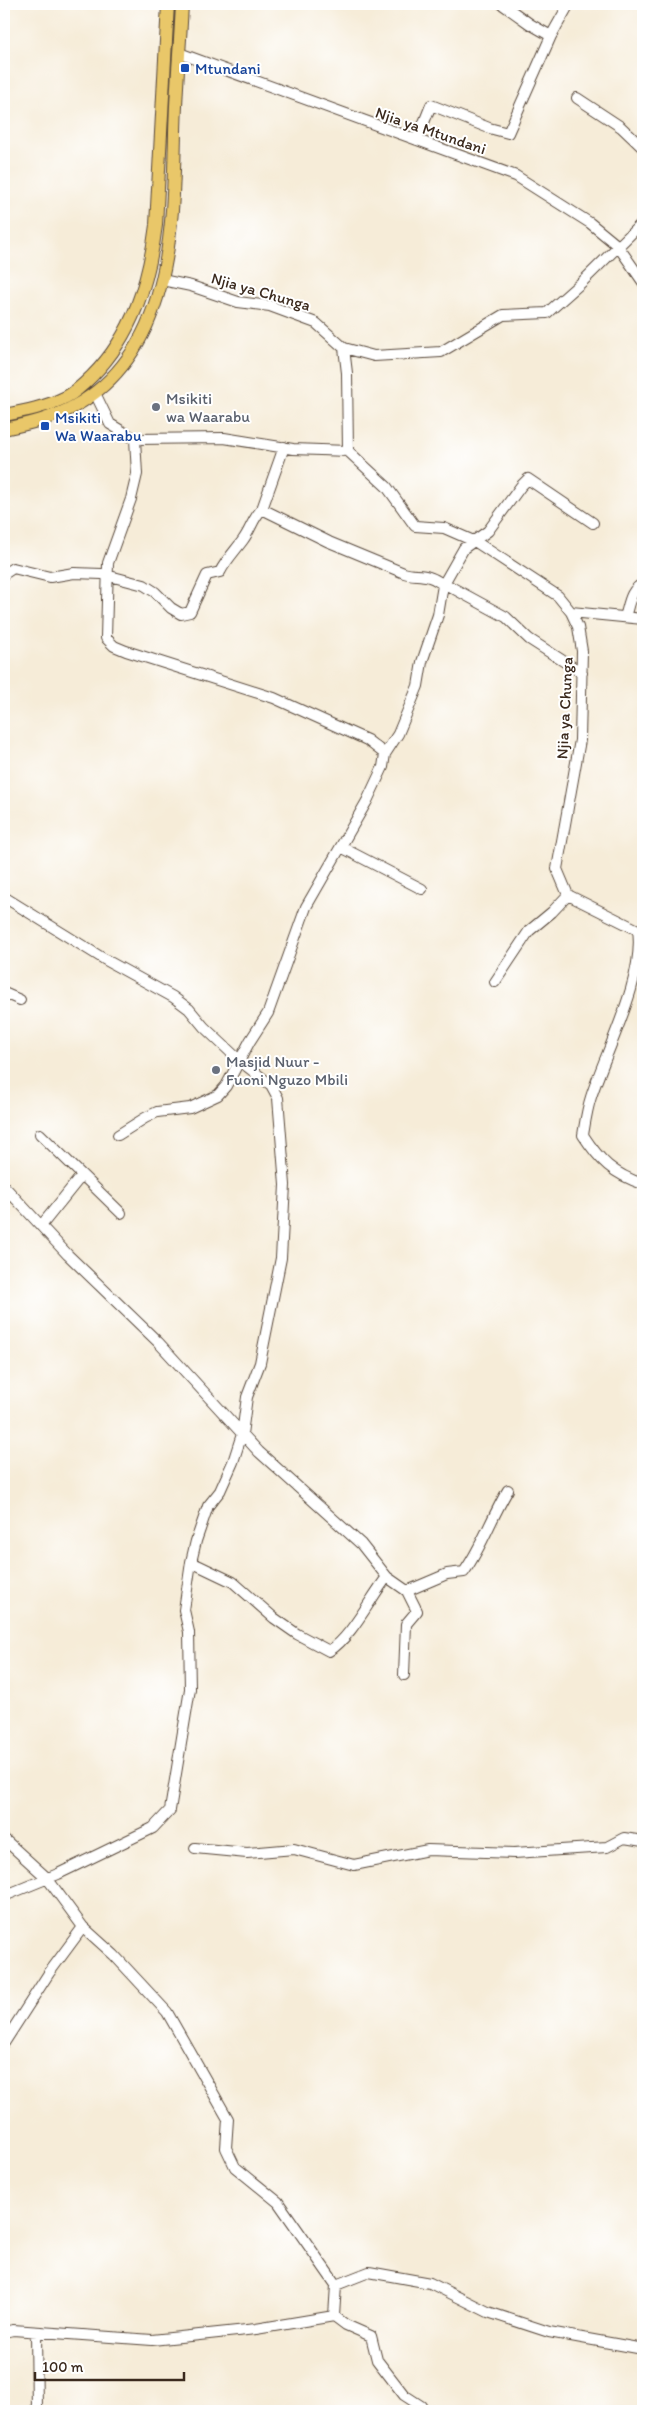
<svg xmlns="http://www.w3.org/2000/svg" width="647" height="2415" viewBox="0 0 647 2415" font-family="Itim,sans-serif">
	<rect width="100%" height="100%" fill="#fff"/>
	<filter id="ink" filterUnits="userSpaceOnUse"><feTurbulence type="fractalNoise" baseFrequency=".02" numOctaves="2"/><feDisplacementMap in="SourceGraphic" scale="10" xChannelSelector="R" yChannelSelector="G"/><feConvolveMatrix kernelMatrix="1 2 1 2 8 2 1 2 1" color-interpolation-filters="sRGB"/></filter>
	<filter id="wash" filterUnits="userSpaceOnUse"><feTurbulence type="fractalNoise" baseFrequency=".0096" numOctaves="4" result="noise"/><feDisplacementMap in="SourceGraphic" scale="20" xChannelSelector="R" yChannelSelector="G"/><feGaussianBlur stdDeviation="1.12" result="paint"/><feColorMatrix in="noise" values="0 0 0 0 0 0 0 0 0 0 0 0 0 0 0 0 0 1.4 0 .05"/><feComposite in="paint" operator="in"/></filter>
	<g filter="url(#wash)">
		<rect width="100%" height="100%" fill="#f6ecd8"/>
	</g>
	<g filter="url(#ink)">
		<g fill="none" stroke-linecap="round" stroke-linejoin="round">
			<!-- minor casing -->
			<g stroke="#57473a" stroke-width="12">
				<path id="minor" d="M502 4 530 24 551 36
					M179 53 516 176 590 223 618 246 643 282
					M577 98 621 127 643 148
					M417 140 431 105 489 128 508 133 551 36 569 4
					M162 280 191 286 238 302 270 306 316 323 344 348 347 373 348 451 387 487 415 526 444 528 476 542 558 596 571 612 578 627 582 651 580 740 557 869 568 895 638 930C645 979 606 1050 591 1097 587 1109 585 1123 583 1135 600 1161 613 1174 643 1184
					M344 348 374 356 441 352 503 315 547 313 582 282 643 222
					M95 393 110 424 135 439 137 474 131 499 108 563 106 638 114 646 126 651 274 698 367 740 385 754
					M135 439 224 438 293 449 348 451
					M284 447 262 509 329 542 404 573C412 576 421 574 429 577 437 579 441 585 449 586L506 617 529 639 582 673
					M4 574 13 568 50 577 74 573 102 574 144 585 155 592 171 608 181 614 190 612 207 575 220 572C226 560 235 551 243 540 251 529 253 518 262 509
					M571 612 643 619
					M625 617C629 605 630 589 643 584
					M341 847 422 889
					M4 897 104 959 173 997 189 1009 204 1027 240 1061 271 1085 278 1098 285 1185 281 1258 260 1363 247 1397 242 1434 233 1462 220 1491 208 1506 196 1541 191 1562 184 1610 189 1632 190 1689 170 1810 153 1828 58 1874 4 1896
					M495 982 529 931 552 912 568 895
					M4 993 20 1000
					M40 1134 121 1213
					M118 1135 145 1118 157 1112 190 1108 218 1095 226 1086 250 1041 268 1013 306 907 367 801 383 767 385 754 398 734 418 686 422 662 438 615 443 585 464 548 488 531 521 486 528 479 593 523
					M4 1186 68 1255 158 1342 259 1452 361 1544 387 1577 407 1591 417 1611 406 1624 404 1675
					M4 1201 10 1193
					M41 1226 82 1175
					M191 1562 233 1582 274 1618 297 1634 329 1651C351 1638 371 1597 387 1577
					M407 1591 447 1574 464 1572C482 1547 492 1516 508 1490
					M4 1839 47 1878 83 1927 49 1973 4 2043
					M195 1848 247 1853 294 1849 354 1865 428 1850 514 1853 607 1847 624 1838 643 1841
					M83 1927 114 1955 167 2012 228 2119 226 2148 235 2167 278 2202 336 2285
					M334 2316 346 2325 371 2336 377 2360 404 2395 421 2406 424 2411
					M4 2332 13 2330 152 2340 256 2329 334 2316 336 2285 369 2272 430 2283 488 2312 549 2332 643 2349
					M36 2332 37 2411"/>
			</g>
			<!-- major casing -->
			<g stroke="#57473a" stroke-width="14">
				<path id="major" d="M4 415C25 411 46 407 66 397 76 392 84 384 92 376 133 335 149 281 156 225L168 4
					M4 429C28 424 54 418 75 406 172 351 173 229 175 132 176 89 180 47 182 4"/>
			</g>
			<!-- minor -->
			<use href="#minor" stroke="#fff" stroke-width="10"/>
			<!-- major -->
			<use href="#major" stroke="#e9c769" stroke-width="12"/>
		</g>
	</g>
	<!-- markers -->
	<g fill="#1a4fb4" stroke="#fff" stroke-width="2">
		<rect x="180" y="63" width="10" height="10" rx="2.5"/>
		<rect x="40" y="421" width="10" height="10" rx="2.5"/>
	</g>
	<g fill="#6b7280" stroke="#fff" stroke-width="2">
		<circle cx="156" cy="407" r="5"/>
		<circle cx="216" cy="1070" r="5"/>
	</g>
	<g text-anchor="middle" stroke-width="4" stroke-linejoin="round" paint-order="stroke">
		<!-- transit labels -->
		<g font-size="16" fill="#164399" stroke="#fff" text-anchor="start">
			<text x="195" y="74">Mtundani</text>
			<text x="55" y="423">Msikiti<tspan x="55" dy="18">Wa Waarabu</tspan></text>
		</g>
		<!-- street labels -->
		<g font-size="16" fill="#3b2a1e" stroke="#fff">
			<text transform="translate(431 130) rotate(19)" y="6">Njia ya Mtundani</text>
			<text transform="translate(261 291) rotate(16)" y="6">Njia ya Chunga</text>
			<text transform="translate(564 708) rotate(-87)" y="6">Njia ya Chunga</text>
		</g>
		<!-- worship labels -->
		<g font-size="16" fill="#5b616d" stroke="#fff" text-anchor="start">
			<text x="166" y="404">Msikiti<tspan x="166" dy="18">wa Waarabu</tspan></text>
			<text x="226" y="1067">Masjid Nuur -<tspan x="226" dy="18">Fuoni Nguzo Mbili</tspan></text>
		</g>
	</g>
	<!-- margin -->
	<rect width="647" height="2415" fill="none" stroke="#fff" stroke-width="20"/>
	<!-- scale -->
	<path d="M35 2372v8h149v-8" fill="none" stroke="#3b2a1e" stroke-width="2.5"/>
	<text x="42" y="2372" font-size="15" fill="#3b2a1e" stroke="#ffffff" stroke-width="4" paint-order="stroke">100 m</text>
</svg>
